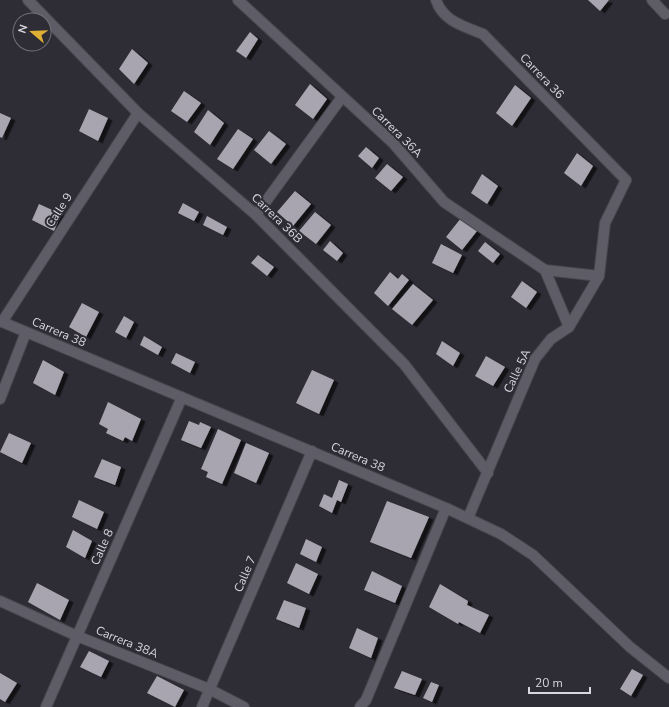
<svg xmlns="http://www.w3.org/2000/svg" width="669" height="707" viewBox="0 0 669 707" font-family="'Nunito Sans',sans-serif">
	<defs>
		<filter id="shadow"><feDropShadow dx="4.5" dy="2.5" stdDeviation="0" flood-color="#0009"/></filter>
	</defs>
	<rect width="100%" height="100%" fill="#2e2c35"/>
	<!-- building -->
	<path fill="#a8a5b0" filter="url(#shadow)" d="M588 0H609L600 11Z
		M250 32 258 39 246 58 236 51Z
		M132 49 148 63 134 84 119 69Z
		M310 84 327 99 313 119 295 105Z
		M515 85 531 98 512 126 496 113Z
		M184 91 201 103 187 122 171 111Z
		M89 109 108 118 98 141 79 131Z
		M208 110 224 123 210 145 194 132Z
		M0 113 11 118 2 138 0 137Z
		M238 129 253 139 233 169 217 159Z
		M269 131 286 144 271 164 254 150Z
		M366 147 379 158 372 168 358 156Z
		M577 153 593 166 581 186 564 173Z
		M387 164 403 177 391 191 375 178Z
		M482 174 498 186 487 204 471 193Z
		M295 191 311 204 293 226 277 212Z
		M183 203 199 212 194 221 178 213Z
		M39 204 61 214 54 231 32 220Z
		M315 212 331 225 316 244 299 231Z
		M207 216 227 227 223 235 203 225Z
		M461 218 477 231 462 250 446 237Z
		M330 241 343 253 337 261 323 250Z
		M485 242 500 254 493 263 478 251Z
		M441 244 462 255 453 273 432 263Z
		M258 255 274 267 267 276 251 263Z
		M390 272 398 279 402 274 409 280 388 306 374 293Z
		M522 281 537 292 526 308 511 297Z
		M413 284 433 300 412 325 392 309Z
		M82 303 99 312 86 337 69 327Z
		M124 316 134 322 126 338 115 332Z
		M144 336 162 347 158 355 140 345Z
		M442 341 460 353 453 366 436 354Z
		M176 353 195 362 190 373 171 363Z
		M486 356 505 367 493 386 475 376Z
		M43 360 64 372 55 395 33 383Z
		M312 370 334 380 319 414 296 403Z
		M108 402 141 419 132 441 125 437 123 441 106 433 108 429 99 424Z
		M189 421 199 425 200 422 211 427 201 448 181 440Z
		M218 429 241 440 222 484 206 477 208 472 201 469Z
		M9 433 31 443 22 463 0 452Z
		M246 443 269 453 256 483 234 473Z
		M102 459 121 467 115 485 94 477Z
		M339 480 348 484 341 502 337 500 332 513 319 506 324 494 332 498Z
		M79 500 104 512 97 529 72 517Z
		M387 501 429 517 411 558 370 542Z
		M73 530 92 541 85 558 66 547Z
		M306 539 322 547 316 562 300 554Z
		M296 563 318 574 309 594 287 583Z
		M372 571 402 586 395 603 364 590Z
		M37 583 69 600 60 620 28 602Z
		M440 584 468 601 467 605 489 615 480 633 459 622 458 624 429 607Z
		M284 600 306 608 299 628 276 619Z
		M357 628 378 638 371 658 349 648Z
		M89 651 109 661 101 677 80 667Z
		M632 669 643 675 631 696 620 689Z
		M402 671 422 679 415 695 394 688Z
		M0 673 17 683 5 702 0 699Z
		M157 676 184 690 175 707 147 693Z
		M431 682 439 685 432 702 423 698Z"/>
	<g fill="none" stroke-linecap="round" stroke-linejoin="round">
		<!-- street casing -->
		<g stroke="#48474e" stroke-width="12">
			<path id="street" d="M28 0 138 113 256 215 404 364 488 473
				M238 0 393 143 444 202 545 270 599 276
				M436 0C443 21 463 26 483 34L626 180 605 223 599 276 569 327 551 339 535 359 468 518
				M652 0 665 14
				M256 215 342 97
				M545 270 569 327
				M0 321 446 508 501 534 533 555 630 647 669 678
				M2 322 138 113
				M0 399 26 332
				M0 601 77 636 209 689 244 707
				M46 707 182 397
				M202 707 312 451
				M360 707 366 700 446 508"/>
		</g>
		<!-- street -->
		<use href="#street" stroke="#5e5c66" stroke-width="10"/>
	</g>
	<g text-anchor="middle" stroke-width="4" stroke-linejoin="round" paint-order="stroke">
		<!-- street labels -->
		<g font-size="12" fill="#d8d7dd" stroke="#2e2c35">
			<text transform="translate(542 76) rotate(46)" y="4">Carrera 36</text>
			<text transform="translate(397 132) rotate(45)" y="4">Carrera 36A</text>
			<text transform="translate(59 210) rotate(-57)" y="4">Calle 9</text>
			<text transform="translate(277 218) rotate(44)" y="4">Carrera 36B</text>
			<text transform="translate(59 332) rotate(23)" y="4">Carrera 38</text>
			<text transform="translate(517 371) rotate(-65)" y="4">Calle 5A</text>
			<text transform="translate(358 457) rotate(23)" y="4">Carrera 38</text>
			<text transform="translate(102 547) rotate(-66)" y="4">Calle 8</text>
			<text transform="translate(245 574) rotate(-67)" y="4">Calle 7</text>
			<text transform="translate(127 642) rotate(22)" y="4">Carrera 38A</text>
		</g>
	</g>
	<!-- north arrow -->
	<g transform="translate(32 32) rotate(289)"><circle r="19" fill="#2e2c35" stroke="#727078"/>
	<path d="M0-3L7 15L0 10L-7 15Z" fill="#e0b034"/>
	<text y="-6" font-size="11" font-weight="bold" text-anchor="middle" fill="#d8d7dd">N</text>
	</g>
	<!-- scale -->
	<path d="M529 687v6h61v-6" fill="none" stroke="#d8d7dd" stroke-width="2"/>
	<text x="535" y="687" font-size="12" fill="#d8d7dd" stroke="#2e2c35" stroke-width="3" paint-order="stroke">20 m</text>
</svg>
